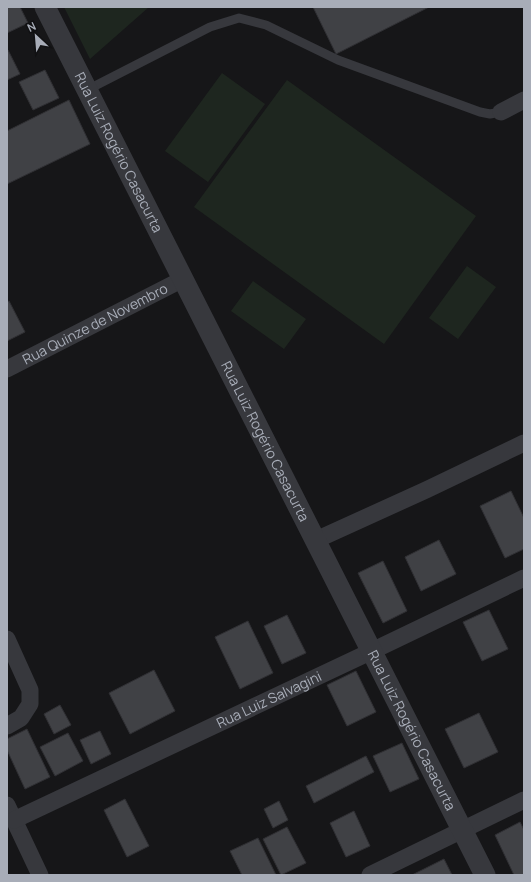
<svg xmlns="http://www.w3.org/2000/svg" width="531" height="882" viewBox="0 0 531 882" font-family="Manrope,sans-serif">
	<rect width="100%" height="100%" fill="#161618"/>
	<!-- green -->
	<path fill="#1e261f" d="M64 7H149L90 59Z
		M222 73 265 104 208 182 165 151Z
		M287 80 476 216 384 344 194 207Z
		M467 266 496 287 458 339 429 318Z
		M253 281 306 319 284 349 231 311Z"/>
	<!-- building -->
	<path fill="#404145" stroke="#303034" d="M7 7H20L28 23 7 33Z
		M313 7H429L336 54Z
		M7 50H8L20 74 7 80Z
		M45 70 59 98 33 110 19 82Z
		M69 100 90 144 7 184V131Z
		M9 301 25 332 7 341V302Z
		M511 491 524 518V549L505 558 480 506Z
		M439 540 456 574 421 591 405 557Z
		M383 561 407 611 383 623 358 573Z
		M489 610 508 649 482 661 463 622Z
		M287 615 306 653 282 664 264 626Z
		M248 621 273 673 240 689 215 637Z
		M154 670 175 711 130 734 109 693Z
		M356 671 376 712 347 726 327 685Z
		M60 705 71 725 54 734 44 714Z
		M479 713 498 752 464 768 445 729Z
		M27 729 50 777 25 789 7 750V739Z
		M100 731 111 754 91 764 80 740Z
		M68 733 83 761 55 776 40 747Z
		M402 743 419 779 390 792 373 756Z
		M366 756 374 772 314 803 306 786Z
		M125 799 149 846 127 857 104 810Z
		M279 801 288 820 273 828 264 809Z
		M354 811 370 846 346 857 330 823Z
		M520 822 524 830V875H514L495 835Z
		M287 827 306 863 281 875 263 839Z
		M258 838 276 875H242L230 851Z
		M444 859 452 875H412Z"/>
	<g fill="none" stroke-linecap="round" stroke-linejoin="round">
		<!-- service -->
		<path stroke="#37383d" stroke-width="9" d="M87 90 210 27 239 18 266 25 338 60 480 112 490 114 501 112"/>
		<!-- minor -->
		<g stroke="#37383d" stroke-width="17">
			<path d="M501 112 524 100"/>
			<path id="s1" d="M7 369 183 279"/>
			<path d="M316 540 426 490 524 443"/>
			<path d="M7 639 30 690V704L21 718 7 726"/>
			<path d="M7 805 40 875"/>
			<path id="s2" d="M14 820 372 651 524 578"/>
			<path d="M370 875 524 800"/>
		</g>
		<!-- tertiary -->
		<path stroke="#37383d" stroke-width="21" id="s3" d="M45 7 485 875"/>
	</g>
	<g text-anchor="middle" stroke-width="4" stroke-linejoin="round" paint-order="stroke">
		<!-- street labels -->
		<g font-size="14" fill="#a8adb8" stroke="#111113">
			<text dy="5" stroke="none"><textPath href="#s3" startOffset="163">Rua Luiz Rogério Casacurta</textPath></text>
			<text dy="5" stroke="none"><textPath href="#s1" startOffset="99">Rua Quinze de Novembro</textPath></text>
			<text dy="5" stroke="none"><textPath href="#s3" startOffset="487">Rua Luiz Rogério Casacurta</textPath></text>
			<text dy="5" stroke="none"><textPath href="#s2" startOffset="282">Rua Luiz Salvagini</textPath></text>
			<text dy="5" stroke="none"><textPath href="#s3" startOffset="811">Rua Luiz Rogério Casacurta</textPath></text>
		</g>
	</g>
	<!-- border -->
	<rect width="531" height="882" fill="none" stroke="#a8adb8" stroke-width="16"/>
	<!-- north arrow -->
	<g transform="translate(36 36) rotate(334)" stroke="#111113" stroke-width="3" paint-order="stroke">
	<path d="M0-3L7 15L0 10L-7 15Z" fill="#a8adb8"/>
	<text y="-6" font-size="11" font-weight="bold" text-anchor="middle" fill="#a8adb8">N</text>
	</g>
</svg>
